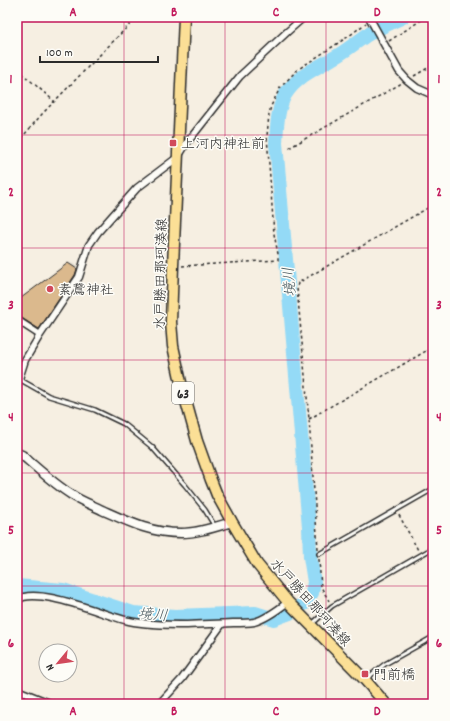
<svg xmlns="http://www.w3.org/2000/svg" width="450" height="721" viewBox="0 0 450 721" font-family="Dekko,'Klee One',sans-serif">
	<defs>
		<filter id="shadow"><feDropShadow dx="2.5" dy="2.5" stdDeviation="2" flood-color="#0004"/></filter>
	</defs>
	<rect width="100%" height="100%" fill="#f6efe2"/>
	<filter id="ink" filterUnits="userSpaceOnUse"><feTurbulence type="fractalNoise" baseFrequency=".025" numOctaves="2"/><feDisplacementMap in="SourceGraphic" scale="8" xChannelSelector="R" yChannelSelector="G"/><feConvolveMatrix kernelMatrix="1 2 1 2 8 2 1 2 1" color-interpolation-filters="sRGB"/></filter>
	<g filter="url(#ink)">
		<g fill="none" stroke-linecap="round" stroke-linejoin="round">
			<!-- river -->
			<path stroke="#94daf6" stroke-width="14" d="M17 586 63 590 133 613 175 616 255 613 274 619 290 613
				M300 606 304 604 312 593 314 582 310 557 309 527 276 143C277 127 277 110 285 95 297 76 318 67 337 56 347 50 357 42 367 35 378 28 391 23 403 17"/>
		</g>
		<!-- building -->
		<path fill="#dbb98d" stroke="#2b2b2b" filter="url(#shadow)" d="M68 263 77 269 75 275 39 329 17 315V301Z"/>
		<g fill="none" stroke-linecap="round" stroke-linejoin="round">
			<!-- service casing -->
			<g stroke="#2b2b2b" stroke-width="6">
				<path id="service" d="M19 379 49 396 95 410 124 424 152 447 185 485 205 510 214 525
					M319 554 433 489
					M312 624 332 606 433 548
					M366 679 385 664 433 637"/>
			</g>
			<!-- minor casing -->
			<g stroke="#2b2b2b" stroke-width="9">
				<path id="minor" d="M369 17 399 71 407 80 417 88 433 95
					M17 320 40 335
					M17 385 25 360 40 335 79 277 89 245 98 232 137 188 178 157 186 144 216 106 240 76 287 32 304 17
					M17 600C37 585 105 616 129 621 148 625 168 625 187 625 202 624 217 624 233 623 239 623 248 623 254 622 266 619 279 609 288 602
					M17 690 52 704
					M159 704 182 679 222 624"/>
			</g>
			<!-- tertiary casing -->
			<g stroke="#2b2b2b" stroke-width="11">
				<path id="tertiary" d="M17 453 22 455C38 469 54 484 72 495 81 501 92 505 102 510 129 522 151 533 181 533 198 533 215 527 232 522"/>
			</g>
			<!-- primary casing -->
			<g stroke="#2b2b2b" stroke-width="13">
				<path id="primary" d="M184 17 173 266 171 322 173 346 182 387 197 441 211 480 217 495 232 522 257 564 288 602 365 680 386 704"/>
			</g>
			<!-- path -->
			<path stroke="#2b2b2b" stroke-width="1.5" stroke-dasharray="3 3" stroke-linecap="butt" d="M389 41 426 17
				M17 69 55 102
				M414 76 433 65
				M17 143 43 113 137 17
				M289 148 402 83
				M182 266 278 260V254L274 234 267 136 269 114 271 106 280 88 297 70 349 36 366 23
				M309 419 433 347
				M399 515 418 550
				M318 549 309 419 297 288 298 283 433 205
				M319 559 321 587 329 601"/>
			<!-- service -->
			<use href="#service" stroke="#fdfcf7" stroke-width="3"/>
			<!-- minor -->
			<use href="#minor" stroke="#fdfcf7" stroke-width="6"/>
			<!-- tertiary -->
			<use href="#tertiary" stroke="#fdfcf7" stroke-width="8"/>
			<!-- primary -->
			<use href="#primary" stroke="#fbdf96" stroke-width="10"/>
		</g>
	</g>
	<!-- grid -->
	<path fill="none" stroke="#c2185b" stroke-width="1" stroke-opacity="0.55" d="M124 17V704M225 17V704M326 17V704M17 135H433M17 248H433M17 360H433M17 473H433M17 586H433"/>
	<!-- markers -->
	<g fill="#d1495b" stroke="#fdfcf7" stroke-width="1.5">
		<rect x="169" y="139" width="8" height="8" rx="2"/>
		<circle cx="50" cy="289" r="4"/>
		<rect x="361" y="670" width="8" height="8" rx="2"/>
	</g>
	<g text-anchor="middle" stroke-width="3" stroke-linejoin="round" paint-order="stroke">
		<!-- shield labels -->
		<rect fill="#fdfcf7" stroke="#6a6a68" stroke-width="1" x="172" y="382" width="22" height="22" rx="3"/>
		<g font-size="13" font-weight="bold" fill="#2b2b2b">
			<text x="183" y="398">63</text>
		</g>
		<!-- poi labels -->
		<g font-size="14" fill="#2b2b2b" stroke="#fdfcf7" text-anchor="start">
			<text x="181" y="148">上河内神社前</text>
			<text x="58" y="294">素鵞神社</text>
			<text x="373" y="679">門前橋</text>
		</g>
		<!-- street labels -->
		<g font-size="14" fill="#2b2b2b" stroke="#fdfcf7">
			<text transform="translate(160 274) rotate(-89)" y="5">水戸勝田那珂湊線</text>
			<text transform="translate(311 602) rotate(48)" y="5">水戸勝田那珂湊線</text>
		</g>
		<!-- water labels -->
		<g font-size="15" font-style="italic" fill="#45575e" stroke="#fdfcf7">
			<text transform="translate(289 282) rotate(-95)" y="5">境川</text>
			<text transform="translate(153 614) rotate(5)" y="5">境川</text>
		</g>
	</g>
	<!-- margin -->
	<rect width="450" height="721" fill="none" stroke="#fdfcf7" stroke-width="44"/>
	<!-- north arrow -->
	<g transform="translate(58 663) rotate(241)"><circle r="19" fill="#fdfcf7" stroke="#a9a8a5"/>
	<path d="M0-3L7 15L0 10L-7 15Z" fill="#d1495b"/>
	<text y="-6" font-size="11" font-weight="bold" text-anchor="middle" fill="#2b2b2b">N</text>
	</g>
	<!-- scale -->
	<path d="M40 56v6h118v-6" fill="none" stroke="#2b2b2b" stroke-width="2"/>
	<text x="46" y="56" font-size="12" fill="#2b2b2b" stroke="#fdfcf7" stroke-width="3" paint-order="stroke">100 m</text>
	<rect x="22" y="22" width="406" height="677" fill="none" stroke="#c2185b" stroke-width="1.5"/>
	<g font-size="13" text-anchor="middle" font-weight="bold" fill="#c2185b">
		<text x="73" y="16">A</text>
		<text x="174" y="16">B</text>
		<text x="276" y="16">C</text>
		<text x="377" y="16">D</text>
		<text x="11" y="83">1</text>
		<text x="439" y="83">1</text>
		<text x="11" y="196">2</text>
		<text x="439" y="196">2</text>
		<text x="11" y="309">3</text>
		<text x="439" y="309">3</text>
		<text x="11" y="421">4</text>
		<text x="439" y="421">4</text>
		<text x="11" y="534">5</text>
		<text x="439" y="534">5</text>
		<text x="11" y="647">6</text>
		<text x="439" y="647">6</text>
		<text x="73" y="715">A</text>
		<text x="174" y="715">B</text>
		<text x="276" y="715">C</text>
		<text x="377" y="715">D</text>
	</g>
</svg>
